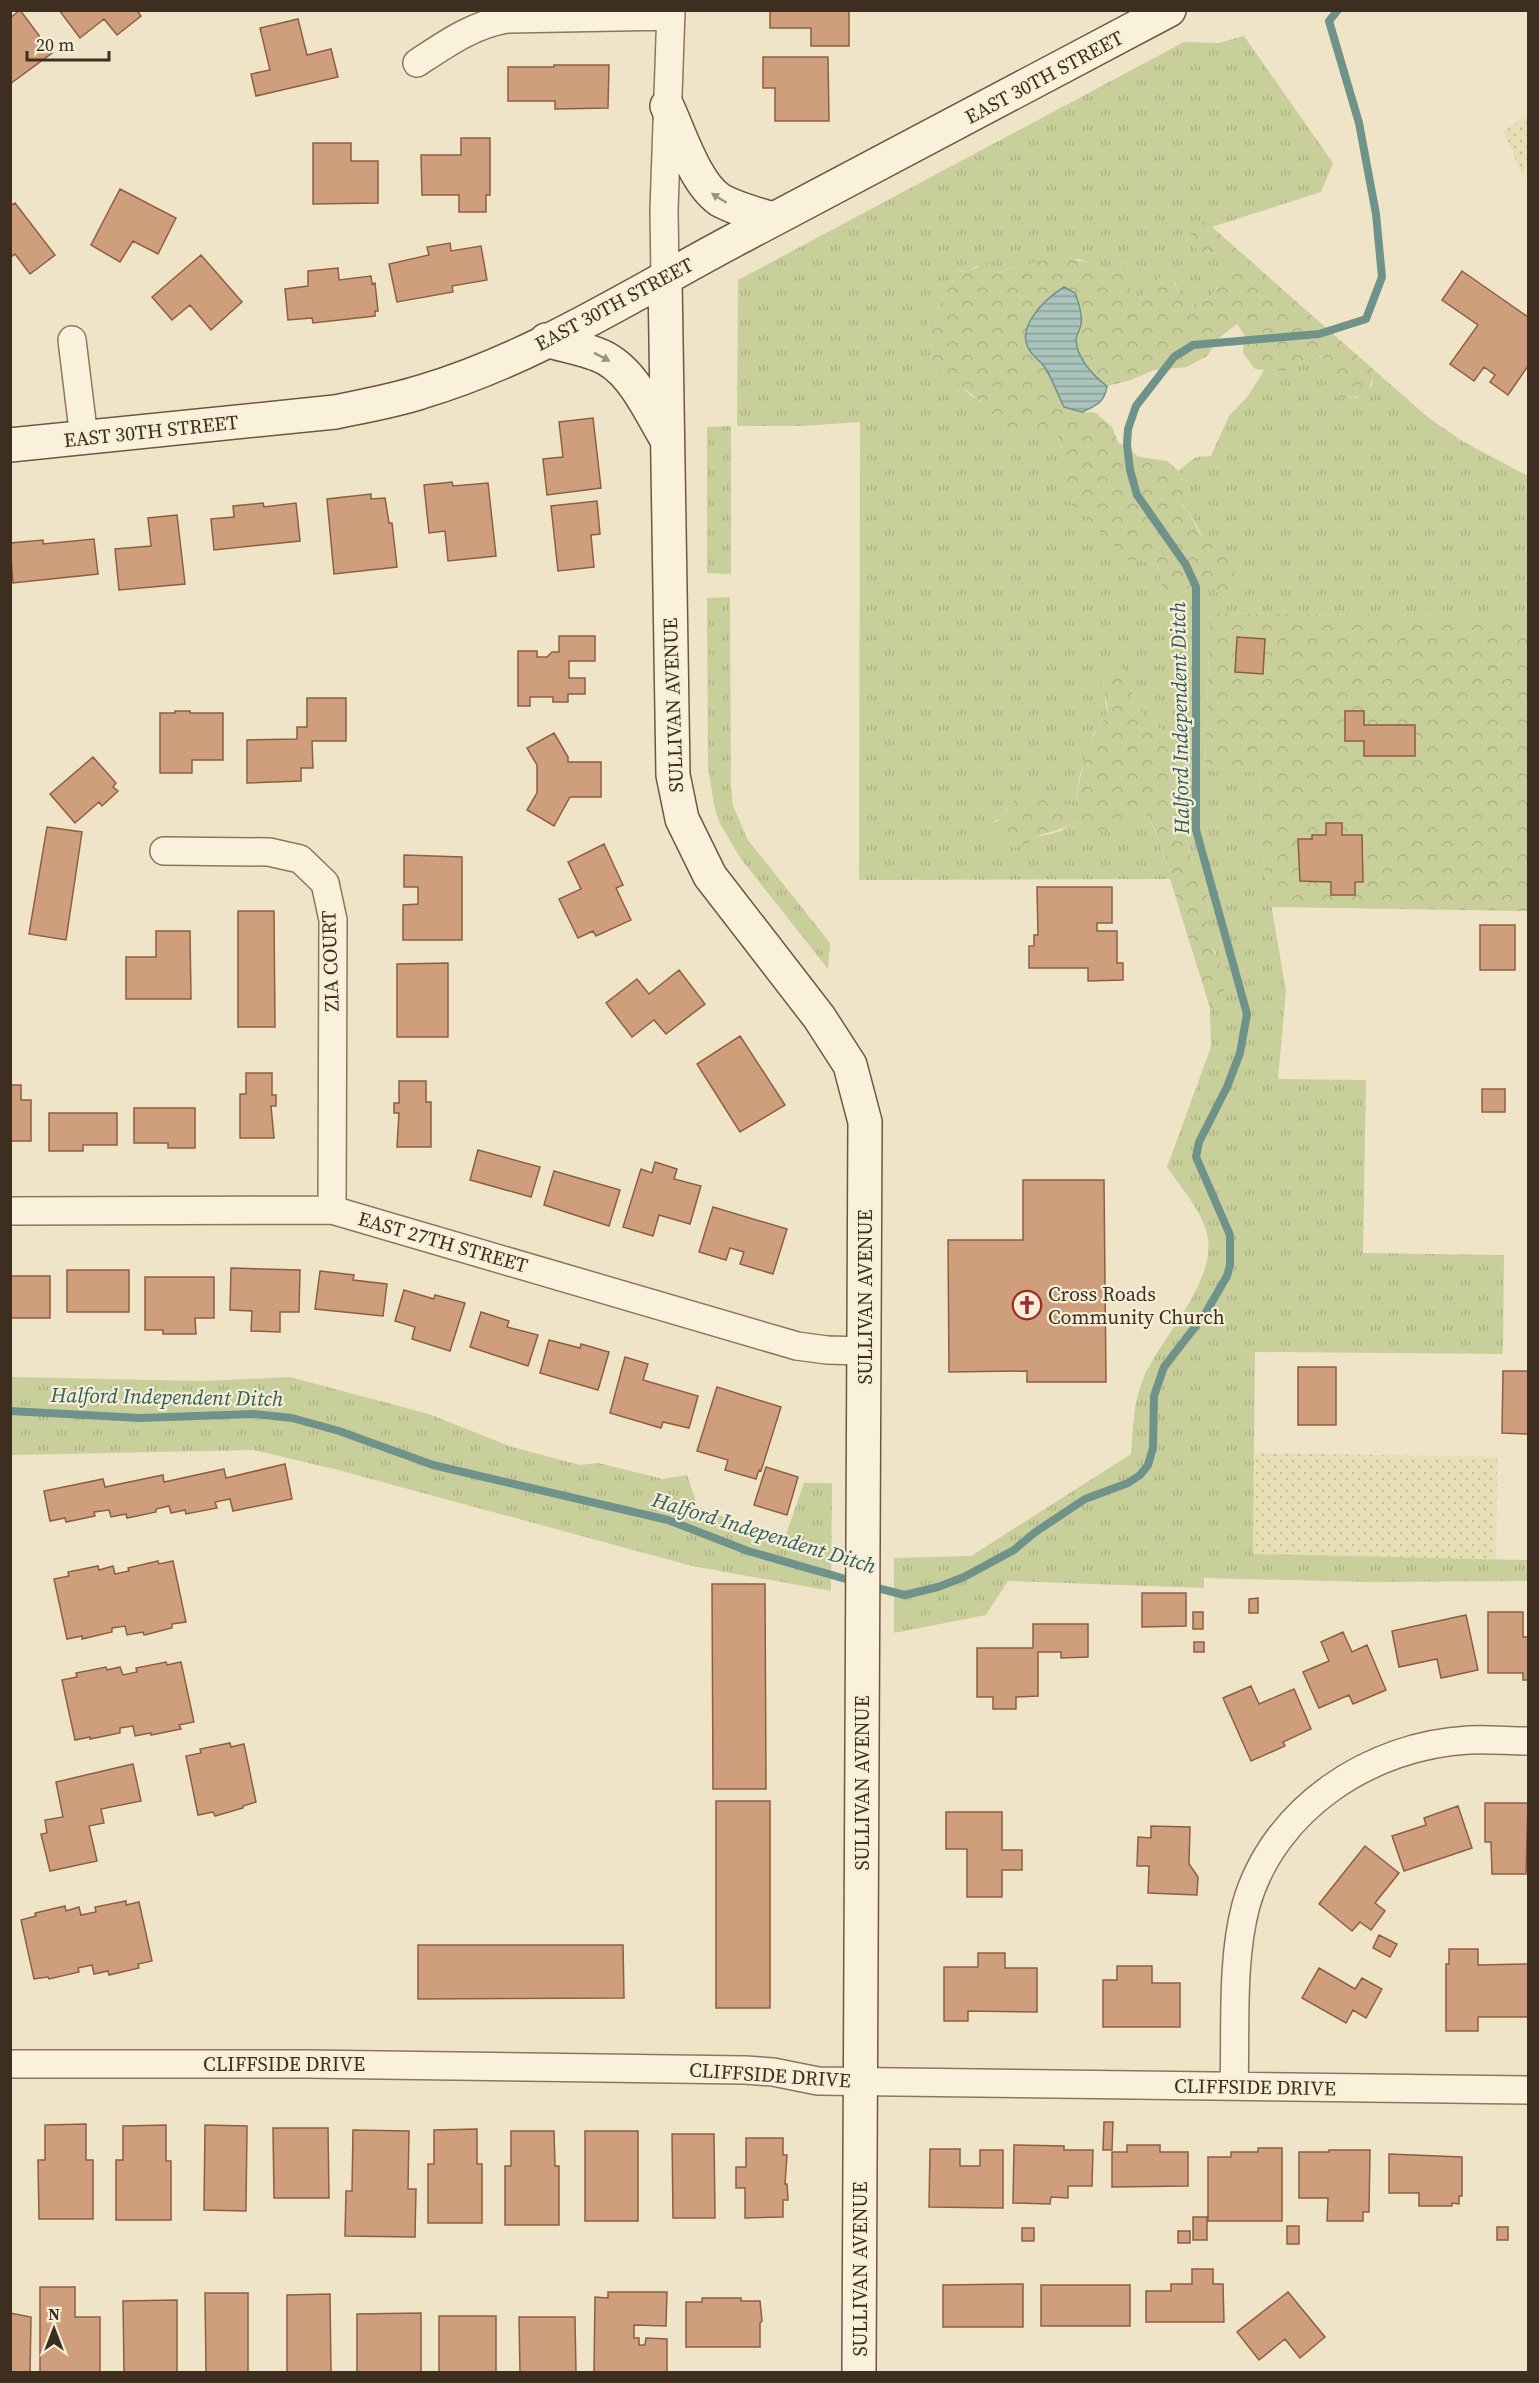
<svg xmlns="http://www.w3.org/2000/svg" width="1539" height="2383" viewBox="0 0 1539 2383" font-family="'Source Serif 4',serif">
	<defs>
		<pattern id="farmland-dots" width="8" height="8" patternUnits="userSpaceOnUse" patternTransform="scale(1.5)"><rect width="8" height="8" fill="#e6deb5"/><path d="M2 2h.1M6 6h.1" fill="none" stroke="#c6bf9b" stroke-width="1.8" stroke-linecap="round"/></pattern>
		<pattern id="grass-tufts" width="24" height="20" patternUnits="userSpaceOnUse" patternTransform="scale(1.5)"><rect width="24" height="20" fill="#c9cf9b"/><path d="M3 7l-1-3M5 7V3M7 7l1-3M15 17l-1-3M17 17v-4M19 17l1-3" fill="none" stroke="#aeb285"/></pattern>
		<pattern id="forest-crowns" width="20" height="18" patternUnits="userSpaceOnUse" patternTransform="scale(1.5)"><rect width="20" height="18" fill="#c9cf9b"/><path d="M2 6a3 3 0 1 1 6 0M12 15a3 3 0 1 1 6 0" fill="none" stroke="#aeb285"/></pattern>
		<pattern id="water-rules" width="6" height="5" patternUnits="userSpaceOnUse" patternTransform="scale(1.5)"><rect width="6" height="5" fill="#a9c4bc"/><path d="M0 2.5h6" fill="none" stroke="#8ba098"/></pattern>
	</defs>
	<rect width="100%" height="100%" fill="#f0e4c8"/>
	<!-- farmland -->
	<path fill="url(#farmland-dots)" d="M1528 115V158L1523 178 1504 131Z
		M1255 1453 1497 1457 1496 1559 1253 1555Z"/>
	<!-- grass -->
	<path fill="url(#grass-tufts)" d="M1244 36 1333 163 1321 192 1215 226 1209 221 1204 252C1215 253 1223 255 1231 263L1230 274C1214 287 1213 299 1195 308L1182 298 1174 281 1160 278 1139 299 1131 291 1126 262 1119 263 1106 270 1079 259 1018 266 996 273 977 266 969 271 956 272 946 295 928 321 932 363 953 378 969 394 1025 434 1046 432 1058 437 1064 459 1065 495 1114 546 1117 560H1141L1158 567 1163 590 1180 596 1200 578 1223 597C1212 565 1204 529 1181 503L1183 475 1178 471 1196 457 1211 456 1229 416 1248 396 1264 370 1284 372 1316 353 1330 366 1340 398H1357L1372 385 1374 370 1430 419 1464 442 1528 476V617L1210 613 1205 770 1260 772 1263 857 1286 991 1278 1079 1366 1080 1363 1253 1504 1255 1503 1354 1255 1352 1253 1554 1528 1560V1581L1370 1582 1204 1578V1588L1008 1581 986 1615 894 1633V1558L971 1556 1131 1454C1133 1429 1133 1401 1144 1377 1162 1336 1214 1285 1208 1238 1204 1213 1181 1188 1167 1167L1211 1047 1210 1008 1215 1010 1216 953 1206 940 1209 908 1206 890 1194 865 1178 818 1174 781 1180 757 1175 739 1148 720 1134 704 1130 674 1101 680 1105 695 1107 716 1094 733 1080 775 1075 806 1056 804 1039 790 1007 808 1003 818 994 821 1023 845 1033 838 1061 831 1075 821 1094 830 1131 820 1140 803C1154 826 1166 852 1170 879L859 880 860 422 803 426H737L738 280 1184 42 1219 43Z
		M731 426V574L707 573V427Z
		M730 597 731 787 733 806 748 840 830 943 828 969 741 859 720 824 714 805 708 766 707 598Z
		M11 1377 205 1381 290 1377 429 1414 512 1447 580 1465 598 1463 663 1479 687 1475 698 1507 766 1533 785 1537 804 1483H832L831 1591 692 1566 338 1470 254 1450 11 1455Z"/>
	<!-- forest -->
	<path fill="url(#forest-crowns)" d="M1209 221 1215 226 1212 227 1374 370C1370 395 1365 398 1340 398L1330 366 1317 353 1284 372 1255 369 1243 353 1244 334 1237 324 1219 338 1207 356 1187 367 1154 370 1131 380 1107 386C1093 376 1074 355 1077 337 1079 325 1082 321 1081 308L1030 352 1045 367 1064 407 1082 412 1096 413 1112 427 1118 442 1139 457 1167 461 1183 475 1185 491 1181 504 1188 512 1201 536 1222 544 1236 575V596L1223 597 1200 578 1180 596 1168 601 1163 590 1158 567 1141 560H1116L1114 546 1064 495V459L1058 437C1043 430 1040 434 1025 434 1013 434 1003 430 993 424L987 407 932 363 928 321 946 295 956 272 969 271 988 262 997 273C1035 260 1069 251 1106 270L1119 263 1126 262 1131 291 1139 298 1160 278 1170 275 1182 298 1195 308C1213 299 1215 286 1230 274L1231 263 1215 253 1204 252 1193 247 1189 239 1192 228 1202 222Z
		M1210 613 1528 617V911L1271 907 1263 857 1260 772 1205 771Z
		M1119 666 1130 674 1134 704 1148 720 1175 739 1180 757 1174 781 1178 818 1194 865 1206 890 1209 908 1206 940C1220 959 1235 989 1215 1010L1210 1008 1170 879C1166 852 1155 826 1140 804L1131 820 1114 833 1094 830 1075 821C1059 832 1053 830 1036 837 1032 839 1029 843 1024 845 1008 853 994 839 987 826L1003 818C1009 801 1021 793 1039 790L1056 804 1075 806C1080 781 1083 755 1095 733 1098 726 1106 720 1107 713 1108 702 1104 691 1101 681L1109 668Z"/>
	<!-- water -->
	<path fill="url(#water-rules)" stroke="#6f938a" stroke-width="1.5" d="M1064 287 1075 293C1079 303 1083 314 1081 325 1080 329 1077 334 1076 339 1076 357 1093 376 1107 386 1105 402 1096 406 1082 412L1064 407C1058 395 1053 381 1046 369 1042 362 1034 358 1030 351 1014 328 1045 299 1064 287Z"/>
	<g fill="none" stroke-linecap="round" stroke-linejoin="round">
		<!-- stream -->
		<path stroke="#6f938a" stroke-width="8" d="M10 1411 140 1418 253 1414 292 1418 339 1431 433 1465 668 1520 748 1551 856 1582
			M869 1586 905 1595 938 1587 964 1577 1014 1550 1034 1533 1085 1499 1128 1483 1140 1475 1148 1465 1153 1448 1154 1396 1164 1367 1205 1314 1227 1276 1230 1265V1235L1196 1157 1199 1142 1227 1087 1240 1053 1247 1014 1196 830V587L1186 565 1137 495 1130 470 1127 445 1128 429 1136 406 1174 357 1193 345 1319 334 1366 319 1382 277 1376 214 1359 123 1329 21 1338 10"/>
	</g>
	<!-- building -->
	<path fill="#cf9f7d" stroke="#8d5f41" stroke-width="1.5" d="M20 10 52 53 10 84V18Z
		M59 10H137L141 16 117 35 104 19 80 38Z
		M770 10H849V46H811V28H770Z
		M298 19 307 55 331 49 338 77 256 96 251 74 270 70 260 28Z
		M763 57H828L829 121H775V88H763Z
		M554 65H609L608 108 555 109V101H508V67H554Z
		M461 138H490V195H486V212H459V195H422L421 155H461Z
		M313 143H351V161H378V203L313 204Z
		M120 189 176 218 158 254 133 241 120 262 91 245Z
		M15 203 55 255 30 274 15 254 10 258V206Z
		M450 243 451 251 481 246 487 280 452 286 453 292 397 302 389 264 429 255 427 247Z
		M201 255 242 302 211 330 190 305 172 320 152 297Z
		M338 268 339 280 371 276 372 284 375 283 378 311H375V316L313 323 312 318 288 320 285 289 308 286V271Z
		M1462 271 1528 317V366L1508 395 1490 382 1495 375 1484 367 1474 381 1450 364 1478 325 1442 300Z
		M593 418 601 488 547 495 543 459 563 457 559 422Z
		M452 482 453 486 488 483 496 556 448 561 445 531 429 533 424 485Z
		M371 494V499L385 498 389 523H392L397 567 334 574 327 499Z
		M597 501 600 534 591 535 594 567 558 571 551 506Z
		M263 503 264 507 296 503 300 541 214 550 211 519 234 517 233 506Z
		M177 515 185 584 119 590 115 549 151 546 148 518Z
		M94 539 98 574 13 583 10 543 43 540V544Z
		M559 636H595V661H569V678H585V694H568V702H553V697H530V706H518V651H537V657H547L552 652H559Z
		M1237 637 1265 639 1263 674 1235 672Z
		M307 698H346V741H312L313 768H301V781L247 783V740L297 739V727H307Z
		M175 711H190V713H223V760H192V773H160V713H175Z
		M1345 711H1364V725H1415V756H1364V741H1345Z
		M554 733 568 757V762H601V797H570L554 826 527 810 537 793V765L527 748Z
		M93 757 116 783 113 787 118 791 102 806 99 802 75 823 50 794Z
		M1326 823H1342V835H1362L1363 882H1355V895H1331V882L1300 881 1298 839H1312V835H1326Z
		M47 827 82 832 66 940 29 934Z
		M604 844 623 885 616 888 631 920 596 936 593 931 578 938 559 899 581 889 568 862Z
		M404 855 462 857V940H403V905L418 904V887H404Z
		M1037 887H1112V923H1097V931H1117V963H1123V980L1088 981V968H1029V946H1034V935H1038Z
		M238 911H274L275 1027H238Z
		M1480 925H1515V970H1480Z
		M156 931H190L191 999H126V957H156Z
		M448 963V1037H397V964Z
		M679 970 705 1004 666 1034 654 1020 632 1037 606 1003 637 979 649 994Z
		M740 1036 785 1105 740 1132 697 1064Z
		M246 1073H272V1095H276V1106H271L274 1138H240V1094H246Z
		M399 1081H426V1102H431V1147H397L399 1113H394V1103H399Z
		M10 1085H21V1100H31V1141H10Z
		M1482 1089H1505V1112H1482Z
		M134 1108H195V1148H168V1143H134Z
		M49 1113H117V1145H83V1151H49Z
		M478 1150 540 1167 531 1197 470 1180Z
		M655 1162 677 1169 674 1179 701 1186 690 1224 659 1215 653 1236 623 1227 641 1169 652 1173Z
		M554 1171 620 1190 609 1226 544 1205Z
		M1023 1180H1104L1106 1382H1027V1371L949 1372 948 1240H1023Z
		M713 1207 787 1229 773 1274 740 1264 744 1252 730 1248 726 1260 699 1252Z
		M231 1268 300 1270 299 1312H280V1332L251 1331 252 1311 230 1310Z
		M67 1270H129V1312H67Z
		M320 1271 354 1275 353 1280 387 1284 383 1316 315 1309Z
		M10 1276H50V1318H10Z
		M145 1277H214V1318H195L196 1334H163V1330H145Z
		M404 1290 434 1299 435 1295 465 1303 450 1351 412 1339 415 1327 395 1321Z
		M481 1312 509 1321 507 1327 538 1335 528 1366 470 1347Z
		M549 1340 580 1348 581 1344 609 1352 598 1390 540 1373Z
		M625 1357 648 1364 643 1380 698 1396 689 1428 663 1422 661 1428 610 1413Z
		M1298 1367H1336V1425H1298Z
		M1503 1371H1528V1434L1502 1433Z
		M717 1387 781 1407 761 1471 759 1470 756 1479 725 1470 728 1460 697 1451Z
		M285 1464 292 1499 233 1511 230 1499 215 1502 217 1508 186 1514 185 1510 171 1513 169 1506 156 1509V1512L127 1518 126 1514 111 1517 109 1510 94 1512 95 1516 66 1522 65 1518 50 1521 44 1491 103 1479 105 1487 163 1475 164 1482 224 1469 226 1478Z
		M766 1467 798 1477 787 1515 754 1505Z
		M158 1561 159 1564 173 1561 186 1622 172 1624V1628L144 1635 143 1632 127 1635 125 1626 112 1628V1632L82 1639V1636L67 1639 54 1579 69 1576 68 1572 98 1566 99 1570 113 1566 115 1574 129 1571 128 1568Z
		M712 1584H765L766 1789H713Z
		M1142 1593H1186V1626L1142 1627Z
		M1258 1598V1613H1249V1599Z
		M1193 1612H1203V1629H1193Z
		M1488 1612H1523V1637H1528V1680H1523V1673H1488Z
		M1466 1615 1478 1670 1441 1678 1437 1659 1399 1667 1392 1631Z
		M1033 1624H1088V1657L1061 1658V1652H1038V1696L1016 1697V1709H993V1697H977V1648H1033Z
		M1343 1632 1352 1652 1367 1645 1386 1690 1353 1704 1349 1695 1319 1708 1303 1672 1329 1661 1321 1642Z
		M1194 1642H1204V1652H1194Z
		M166 1662 167 1665 181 1662 194 1722 179 1725 181 1729 151 1735V1733L135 1736 133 1726 120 1728V1733L90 1739V1737L75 1740 62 1680 77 1677 76 1673 106 1667 107 1670 120 1667 123 1675 137 1672 136 1668Z
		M1251 1686 1259 1704 1294 1689 1311 1729 1283 1742 1285 1746 1251 1761 1223 1698Z
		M230 1743 231 1747 244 1744 256 1802 243 1806V1808L215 1816 213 1812 198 1815 186 1756 201 1753 200 1749Z
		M133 1764 141 1801 101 1809 104 1823 89 1826 97 1861 50 1871 41 1834 47 1833 45 1820 63 1817 56 1782Z
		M716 1801H770V2008H716Z
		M1485 1803H1528L1526 1874H1492L1491 1842H1485Z
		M1458 1806 1472 1848 1404 1871 1392 1836 1426 1825 1424 1818Z
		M946 1812H1002V1850H1022V1870H1002V1897H967V1849H946Z
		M1151 1826 1190 1827 1189 1864 1198 1877 1197 1895 1148 1893 1149 1866H1137L1138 1837 1151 1838Z
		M1365 1846 1399 1873 1375 1903 1385 1911 1371 1930 1360 1922 1352 1931 1319 1904Z
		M126 1901V1905L139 1902 152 1961 138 1964 139 1968 109 1975 108 1971 94 1974 92 1965 78 1968 79 1972 49 1979 48 1977 34 1979 21 1920 36 1916 35 1913 65 1906 66 1911 79 1907 81 1915 96 1912 95 1907Z
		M1379 1935 1397 1944 1390 1957 1373 1948Z
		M418 1945H623L624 1998 418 1999Z
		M1449 1949H1478V1965L1528 1964V2017H1478V2031H1446V1964H1449Z
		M978 1953H1005V1968H1037V2012L968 2011V2021H944V1967H978Z
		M1117 1966H1152V1983H1180V2027H1103V1980H1117Z
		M1319 1968 1355 1989 1362 1978 1382 1989 1366 2018 1353 2010 1346 2023 1302 1998Z
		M1104 2122H1113L1112 2150H1103Z
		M86 2124V2160H93V2219H39L38 2160H45V2125Z
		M166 2125V2161H171V2220H116V2160H123V2126Z
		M205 2125 247 2126 246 2211 204 2210Z
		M273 2128H328L329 2198H274Z
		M477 2129V2164H482V2223H428V2164H434V2130Z
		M353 2130 409 2131 408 2189H416L415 2237 345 2236 346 2191H352Z
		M511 2131H554L555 2166H559V2225H505V2166H511Z
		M585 2131H638V2221H585Z
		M672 2134H714L715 2218H673Z
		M746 2138H783V2155H787L785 2184H787L788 2200H783V2217L745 2218V2188H736V2167H746Z
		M1014 2145 1064 2146V2150H1093L1092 2186H1068V2198L1051 2197 1050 2204 1013 2203Z
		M1127 2145H1160V2152H1188V2186L1112 2187V2152H1127Z
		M1258 2148H1282V2221H1208V2157H1231V2152H1258Z
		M930 2149H960V2166H980V2150H1003V2208L929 2207Z
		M1329 2150H1370L1369 2212H1363V2221H1327L1328 2198H1299V2152H1329Z
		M1389 2154 1462 2157V2196H1459V2204L1452 2203V2206H1419V2193H1389Z
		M1193 2217H1207V2240H1193Z
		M1287 2226H1299V2244H1287Z
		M1497 2227H1508V2240H1497Z
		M1022 2228H1034V2241H1022Z
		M1178 2231H1190V2243H1178Z
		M1192 2269H1213V2284H1223L1224 2322H1146V2291H1171V2284H1192Z
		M1023 2284V2327H943V2285Z
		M1041 2285H1130V2326H1041Z
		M40 2287H75V2317H100V2372H40Z
		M608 2292H667L666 2326 634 2325V2338H639V2345H645L646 2338 667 2339V2372H594L595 2297 608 2298Z
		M1288 2292 1325 2337 1300 2358 1285 2339 1259 2360 1237 2332Z
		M205 2293H248V2372H206Z
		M330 2294 331 2372H287V2295Z
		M702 2298H741V2301H760L762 2321 760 2323V2347H686V2302H702Z
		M177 2300V2372H124L123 2301Z
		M10 2313 31 2317 30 2372H10Z
		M421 2313V2372H357V2314Z
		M439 2316H496V2372H439Z
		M519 2317H575L576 2372H520Z"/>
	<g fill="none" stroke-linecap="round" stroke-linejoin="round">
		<!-- street casing -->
		<g stroke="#8d765c" stroke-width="30">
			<path id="street" d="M417 63C446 44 472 25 507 19L671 16
				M665 279 664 210 671 10
				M72 340 84 438
				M164 851 269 852 300 859 325 883 333 920 332 1210
				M10 1211 332 1210 797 1346 827 1350 864 1351
				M10 2064H307L745 2070 773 2072 818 2081 1528 2090
				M1234 2086C1236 2029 1231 1961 1246 1905 1274 1807 1372 1745 1469 1740 1489 1739 1509 1741 1528 1741"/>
		</g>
		<!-- secondary casing -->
		<g stroke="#6f573f" stroke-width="36">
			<path id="secondary" d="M667 106C680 134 695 183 720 200 736 209 756 214 773 219
				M665 279 673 775 682 819 710 876 819 1017 850 1065 865 1122 859 2372
				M546 340C562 345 580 348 596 354 631 366 648 408 666 438
				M10 445 335 412C364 406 393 401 421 392 536 358 639 290 744 235 885 160 1027 86 1169 10"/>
		</g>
		<!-- street -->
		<use href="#street" stroke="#faf1dc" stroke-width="27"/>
		<!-- secondary -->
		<use href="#secondary" stroke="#faf1dc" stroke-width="33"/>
	</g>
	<!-- one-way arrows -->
	<defs><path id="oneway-solid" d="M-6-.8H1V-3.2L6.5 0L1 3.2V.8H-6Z" transform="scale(1.5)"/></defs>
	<g fill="#9c907e">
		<use href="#oneway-solid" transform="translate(719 198) rotate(-148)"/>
		<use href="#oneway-solid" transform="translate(602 357) rotate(27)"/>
	</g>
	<!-- icons -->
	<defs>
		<g id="church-ring" transform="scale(1.5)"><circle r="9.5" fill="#f7eed8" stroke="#9e2a2b" stroke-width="1.5"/><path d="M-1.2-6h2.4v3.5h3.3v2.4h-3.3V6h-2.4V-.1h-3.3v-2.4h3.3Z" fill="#9e2a2b"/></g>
	</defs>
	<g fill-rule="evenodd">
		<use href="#church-ring" x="1027" y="1305"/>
	</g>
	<g text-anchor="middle" stroke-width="4.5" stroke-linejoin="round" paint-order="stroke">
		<!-- street labels -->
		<g font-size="20" fill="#3d2e20" stroke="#f7eed8">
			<text transform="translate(1044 77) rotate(-28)" y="7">EAST 30TH STREET</text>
			<text transform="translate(614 304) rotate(-28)" y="7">EAST 30TH STREET</text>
			<text transform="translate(151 431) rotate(-6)" y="7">EAST 30TH STREET</text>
			<text transform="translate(673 705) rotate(-92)" y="7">SULLIVAN AVENUE</text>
			<text transform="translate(330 961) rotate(-92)" y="7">ZIA COURT</text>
			<text transform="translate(443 1242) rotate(16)" y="7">EAST 27TH STREET</text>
			<text transform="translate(865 1297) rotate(-90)" y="7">SULLIVAN AVENUE</text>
			<text transform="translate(862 1783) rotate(-90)" y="7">SULLIVAN AVENUE</text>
			<text x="284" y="2071">CLIFFSIDE DRIVE</text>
			<text transform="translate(770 2075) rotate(4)" y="7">CLIFFSIDE DRIVE</text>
			<text transform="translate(1255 2087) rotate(1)" y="7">CLIFFSIDE DRIVE</text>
			<text transform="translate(860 2269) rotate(-90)" y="7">SULLIVAN AVENUE</text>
		</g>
		<!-- poi labels -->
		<g font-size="20" fill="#3d2e20" stroke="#f7eed8" text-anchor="start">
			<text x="1048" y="1301">Cross Roads<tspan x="1048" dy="23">Community Church</tspan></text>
		</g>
		<!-- water labels -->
		<g font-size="21" font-style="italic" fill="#2f5d5a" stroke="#f7eed8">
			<text transform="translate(1180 718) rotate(-91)" y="7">Halford Independent Ditch</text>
			<text transform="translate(167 1397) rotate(1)" y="7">Halford Independent Ditch</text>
			<text transform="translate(764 1533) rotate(17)" y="7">Halford Independent Ditch</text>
		</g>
	</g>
	<!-- border -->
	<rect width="1539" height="2383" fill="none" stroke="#3d2e20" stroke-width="24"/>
	<!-- north arrow -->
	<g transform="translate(54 2329)" stroke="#f7eed8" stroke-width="4.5" paint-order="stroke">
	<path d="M0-4.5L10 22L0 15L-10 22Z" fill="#3d2e20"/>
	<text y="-9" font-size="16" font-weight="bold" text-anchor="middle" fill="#3d2e20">N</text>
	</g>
	<!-- scale -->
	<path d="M27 51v9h82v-9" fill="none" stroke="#3d2e20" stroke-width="3"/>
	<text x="36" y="51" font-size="18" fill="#3d2e20" stroke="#f7eed8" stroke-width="4.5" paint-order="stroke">20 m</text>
</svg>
